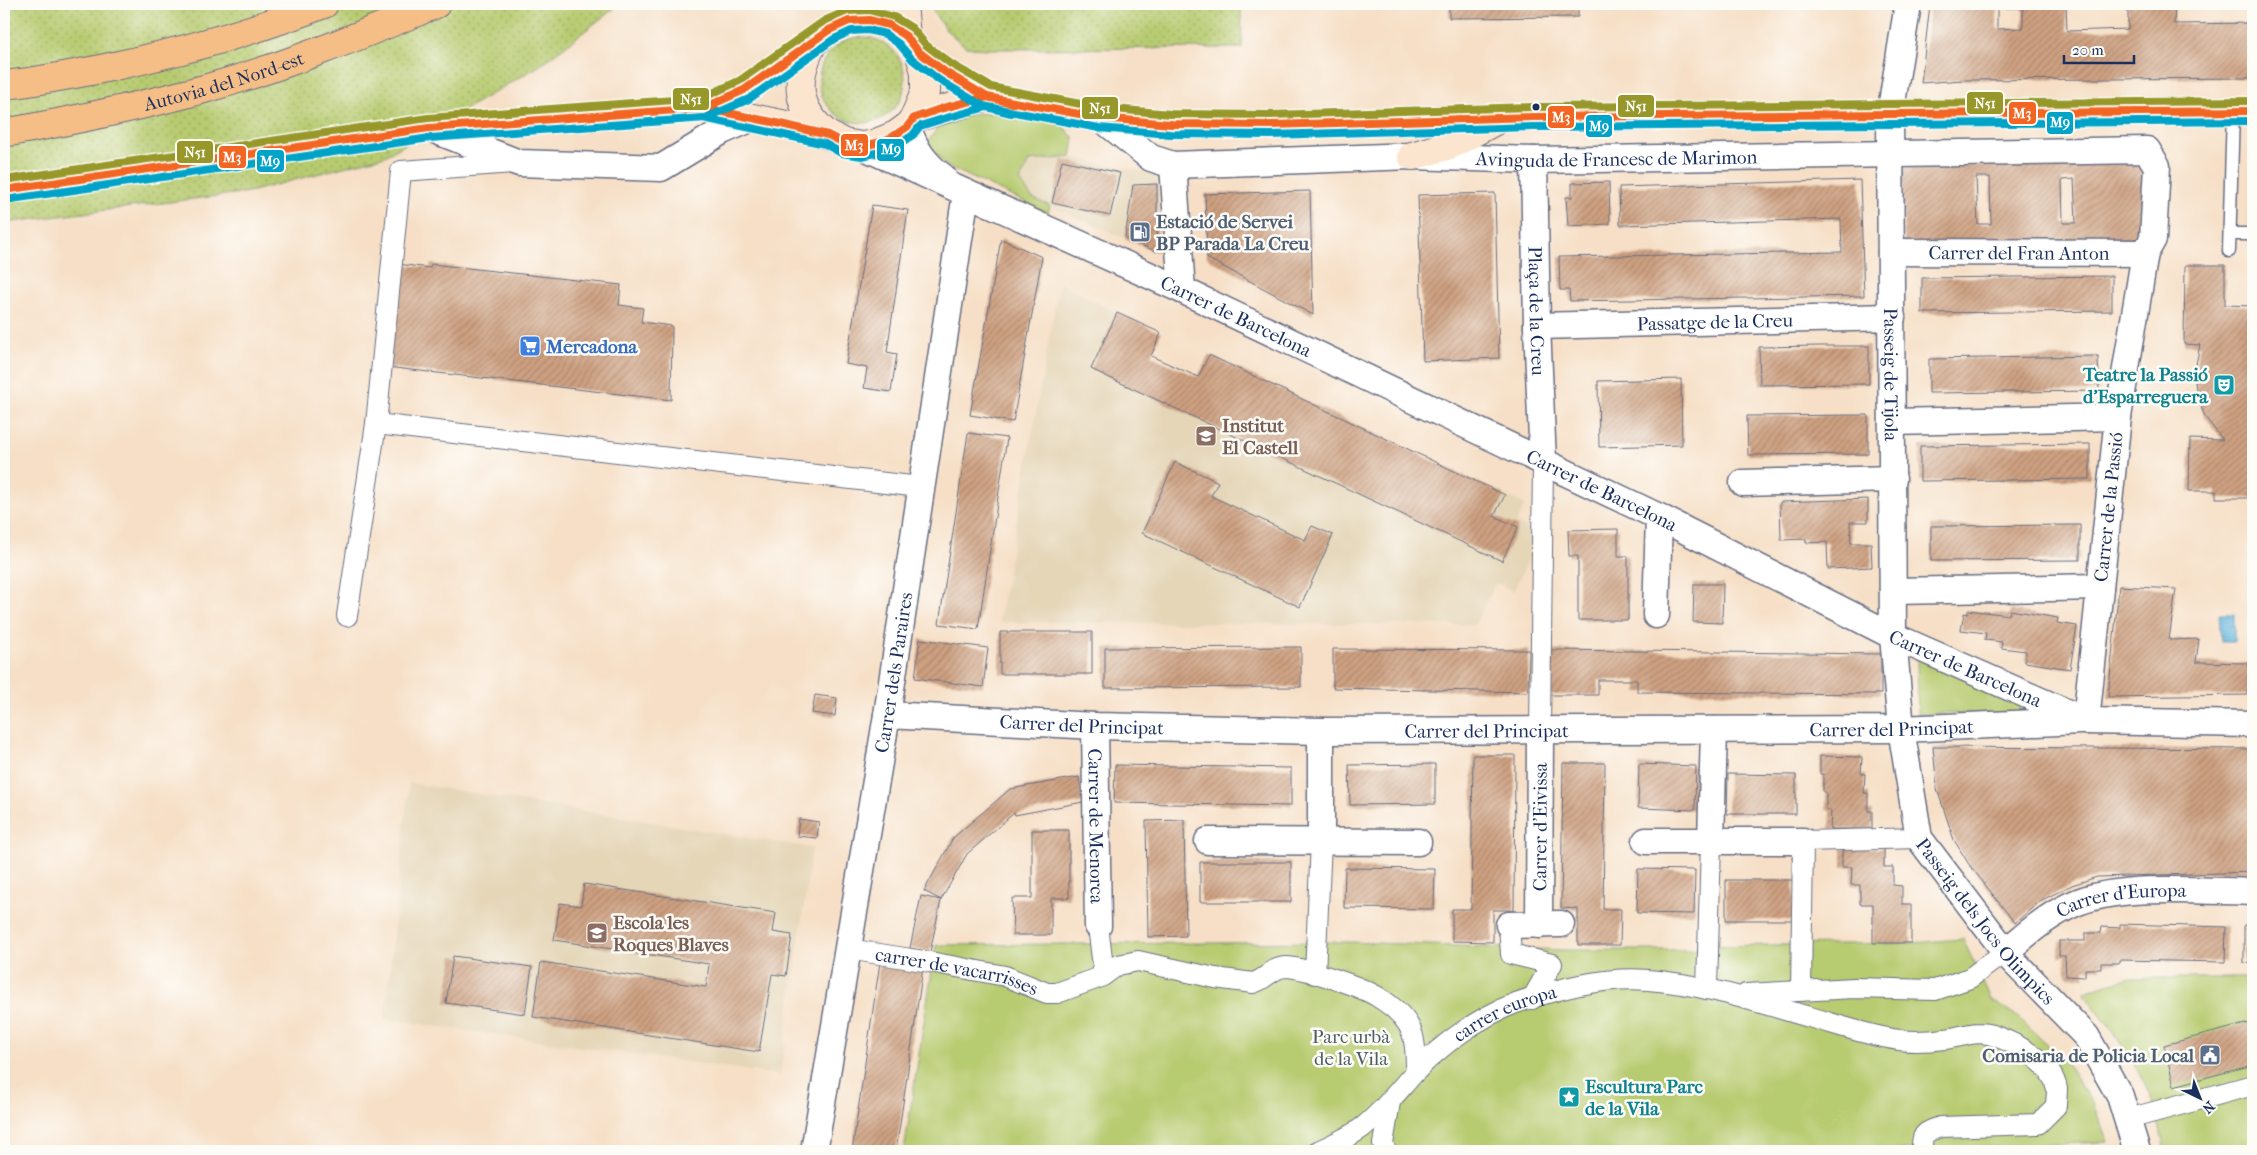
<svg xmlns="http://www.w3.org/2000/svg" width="2257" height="1155" viewBox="0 0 2257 1155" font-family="'IM FELL French Canon',serif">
	<defs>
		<pattern id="grass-dots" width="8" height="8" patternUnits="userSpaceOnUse" patternTransform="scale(1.25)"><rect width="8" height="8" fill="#b7cb6f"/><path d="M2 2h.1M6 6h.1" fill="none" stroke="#94a55e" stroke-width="1.8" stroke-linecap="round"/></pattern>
		<pattern id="water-ripples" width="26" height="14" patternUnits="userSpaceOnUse" patternTransform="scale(1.25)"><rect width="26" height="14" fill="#5eb2da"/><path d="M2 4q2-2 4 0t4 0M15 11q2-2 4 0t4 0" fill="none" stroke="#4d91b4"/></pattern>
		<pattern id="building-hatch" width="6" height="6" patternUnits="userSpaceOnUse" patternTransform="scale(1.25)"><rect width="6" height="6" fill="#cfa181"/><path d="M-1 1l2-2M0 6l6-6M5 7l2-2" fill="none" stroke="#a7846d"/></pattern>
	</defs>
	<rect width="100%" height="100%" fill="#fdfcf7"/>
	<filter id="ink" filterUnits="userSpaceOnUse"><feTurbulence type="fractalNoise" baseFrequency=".02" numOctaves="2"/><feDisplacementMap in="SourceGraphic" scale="10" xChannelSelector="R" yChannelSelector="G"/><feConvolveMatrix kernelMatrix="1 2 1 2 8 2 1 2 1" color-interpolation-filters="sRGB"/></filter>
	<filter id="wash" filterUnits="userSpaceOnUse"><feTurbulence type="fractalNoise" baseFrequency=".0096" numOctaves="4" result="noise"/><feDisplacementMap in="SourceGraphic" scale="20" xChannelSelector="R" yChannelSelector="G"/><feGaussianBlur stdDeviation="1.12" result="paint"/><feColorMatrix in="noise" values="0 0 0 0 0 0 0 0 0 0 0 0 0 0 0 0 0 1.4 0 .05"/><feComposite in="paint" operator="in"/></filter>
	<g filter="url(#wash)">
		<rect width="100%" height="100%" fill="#f6dfc6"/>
		<!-- built -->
		<path fill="#e5d6b8" d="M1058 157H1071L1168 177 1170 258 1032 198 1020 181 1029 161Z
			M1059 283 1117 313 1161 333 1152 356 1197 377 1209 355 1525 505 1516 523 1541 536 1513 591 1496 583 1474 625 999 622Z
			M409 783 812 848 780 1075 385 1019Z"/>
		<!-- grass -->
		<path fill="url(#grass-dots)" stroke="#697d66" d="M4 4H620L539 66 385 156 249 192 4 223Z
			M928 4H1241L1242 48 985 49 966 47 946 30Z
			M819 80a43 43 0 1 1 86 0a43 43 0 1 1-86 0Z"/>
		<!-- green -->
		<path fill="#b7cb6f" stroke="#697d66" d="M995 113 1061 124 1074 138 1071 157 1029 161 1020 181 1032 198 1050 206 1048 213 947 166 927 143C945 113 963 114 995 113Z
			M1917 656 2036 713 1918 714Z
			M1963 939 1991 1000 2014 1014 2065 1061 2093 1104 2108 1142 1879 1151H904L936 945 1348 942 1561 950H1693L1707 946 1911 943Z
			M2132 978H2253V1151H2165C2161 1134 2158 1116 2151 1099 2136 1061 2109 1025 2083 993L2103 985Z"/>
		<!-- water -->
		<path fill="url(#water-ripples)" stroke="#3c709c" d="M2219 614H2234V642H2221Z"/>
		<g id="blocks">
			<!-- building -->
			<path fill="url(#building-hatch)" fill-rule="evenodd" d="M1449 4H1578V17L1449 18Z
				M1930 4H2066L2067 31 2128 29V4H2175L2174 24 2253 23V78L1964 80 1921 83ZM1997 8H2023V28L1997 29Z
				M1062 160 1120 173 1110 216 1052 203Z
				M2143 163V239L1904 244 1902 167ZM1976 177H1990L1991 224H1978ZM2074 179 2076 223H2063L2062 180Z
				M1860 180 1864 296 1570 301 1569 290H1560L1559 257 1842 252 1841 219 1620 225 1619 187Z
				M1609 182 1610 224 1568 226 1566 197H1572V183Z
				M1157 184V252L1125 238 1133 185Z
				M1310 191 1313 315 1207 258 1205 194Z
				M1495 193 1499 358 1423 361 1418 195Z
				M872 205 908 210 887 352 897 354 891 392 864 388 867 368 846 364Z
				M1001 239 1042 257 1013 422 970 415Z
				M397 264 430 268 431 264 621 285 619 305 643 308 641 322 672 326 671 400 386 367Z
				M2185 265H2225V305L2253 306V498H2216V491H2189L2190 439 2223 440 2205 417 2197 396 2194 374 2200 345 2184 344Z
				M2112 276V311L1922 313V278Z
				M1117 313 1161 333 1151 356 1198 377 1209 355 1505 495 1494 516 1518 527 1502 561 1091 369Z
				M1821 346H1869V384L1760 385 1759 347Z
				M2098 356 2099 391 1929 393V359Z
				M1681 379 1682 445 1599 447 1598 381Z
				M1868 415V454L1748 455 1747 416Z
				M968 433 1007 438 978 629 939 624Z
				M2090 444V479L1920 481V446Z
				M1175 462 1218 482 1211 496 1305 540 1312 526 1333 535 1300 607 1142 533Z
				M1868 499V522H1850L1851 543H1871L1872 567 1828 569 1827 542 1806 543V539L1781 540 1780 502Z
				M2080 525V560L1931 561V526Z
				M1618 529V556H1628V620H1578V556H1569L1568 530Z
				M1694 584H1723L1722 623 1693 622Z
				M2119 586 2176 589 2169 640 2199 639 2196 662 2248 663 2247 695 2108 697Z
				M1968 610 2009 615 2010 610 2058 618 2057 623 2077 626 2070 669 2025 662 2026 651 2001 648 2002 642 1985 640 1986 633 1961 630 1964 613 1968 614Z
				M1000 632H1092V674H1000Z
				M920 639 988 648 983 687 915 678Z
				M1301 647V687L1105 688V648Z
				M1333 649 1529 650 1528 692 1333 688Z
				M1551 650 1881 654V694L1637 692V680H1598V695H1550Z
				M815 695 837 698 835 716 812 713Z
				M1933 747 2253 749V872L2097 877 2072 885 2040 901 2015 923 1968 863 1954 840 1937 789Z
				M1473 755H1515L1514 910H1493V942L1452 941V909H1471Z
				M1820 756 1862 757 1861 774H1865L1864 793H1868V811H1872V829H1830L1831 811 1826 810V792H1823V774H1820Z
				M1563 763H1605L1603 909H1621L1620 945H1578V909L1561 908Z
				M1435 764V804L1350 805 1349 765Z
				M1639 764 1696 766 1695 810 1638 808Z
				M1115 765 1291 768V806L1114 803Z
				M1728 774 1796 775V814H1727Z
				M1079 777 1083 802 1015 815 1014 813 967 854 941 900 930 952 910 948 921 896 941 900 924 891 953 838 1010 789Z
				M799 819 819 822 817 838 797 836Z
				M1184 820 1186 936 1148 937 1146 821Z
				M1032 830H1069V898H1051V935H1013L1012 898H1032Z
				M1884 848V867H1893V885L1902 886V904H1911V943H1873V904H1860V885H1851L1852 867H1842V849Z
				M1200 862H1291V902H1200Z
				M1345 868 1435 869 1434 909 1344 908Z
				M1638 869 1695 870 1694 914 1637 913Z
				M1726 880H1794V920H1726Z
				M584 884 776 913 773 932 792 935 786 976 772 974 759 1052 533 1017 541 962 706 987 709 964 554 940 560 903 581 906Z
				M2120 924 2226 927 2225 962 2119 960V963H2101V969H2085V977L2066 976 2065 956H2059V941H2085V933H2101L2102 927 2120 928Z
				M2244 925H2253V962L2244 963Z
				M453 956 532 967 525 1014 446 1003Z
				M880 962 923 968 896 1151H852Z
				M2253 1022V1065L2174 1086 2164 1045Z
				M2253 1097V1113L2249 1098Z"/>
		</g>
	</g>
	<g filter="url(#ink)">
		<use href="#blocks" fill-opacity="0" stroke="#686d82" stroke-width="1"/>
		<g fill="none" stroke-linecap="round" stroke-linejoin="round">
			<!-- service casing -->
			<g stroke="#686d82" stroke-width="15">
				<path id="service" d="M2230 234H2253
					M2229 251 2233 111"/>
			</g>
			<!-- pedestrian casing -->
			<g stroke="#686d82" stroke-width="22">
				<g id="pedestrian">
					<path d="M514 163 401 171 376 424 920 487"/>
					<path d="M347 616 376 424"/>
					<path d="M1540 730 1543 462"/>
					<path d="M1509 925 1511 954 1552 964 1532 999"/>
					<path d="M1098 926 1104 975"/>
					<path id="s1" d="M848 949 930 962 1005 976 1047 993H1057L1101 977 1118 965 1138 961 1215 978 1253 983C1266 980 1272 967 1286 967 1306 968 1362 987 1378 997 1391 1005 1407 1018 1412 1033 1416 1044 1416 1059 1416 1071"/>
					<path d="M1315 974 1321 842"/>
					<path d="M1707 989 1711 842"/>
					<path d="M1801 990 1803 841 1919 838"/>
					<path d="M1746 994 1854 988 1935 990 1970 978 2005 952"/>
					<path d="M2128 1119 2253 1085"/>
					<path id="s2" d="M1318 1151C1333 1144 1350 1137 1363 1127 1383 1111 1398 1091 1415 1072 1442 1044 1479 1017 1516 1003 1556 989 1605 976 1648 980 1705 984 1759 1003 1813 1018 1841 1026 1870 1036 1899 1040 1914 1042 1930 1041 1945 1039 1962 1037 1978 1029 1995 1036 2018 1044 2052 1062 2057 1089 2057 1094 2056 1101 2056 1106L2038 1124 1940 1127C1923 1133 1922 1133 1922 1151"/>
					<path d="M1386 1151 1383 1144 1390 1102"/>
				</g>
			</g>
			<!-- minor casing -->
			<g stroke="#686d82" stroke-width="29">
				<g id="minor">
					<path id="s3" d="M1908 4 1890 115 1893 636 1901 729 1919 838 2011 959 2086 1036 2120 1096 2137 1151"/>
					<path id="s4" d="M1101 118 1151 158 1173 165 1412 156 1534 160 2147 150 2157 166 2153 239 2145 253 2118 417 2086 721"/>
					<path d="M907 127C916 150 923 162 943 177"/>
					<path d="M429 128 519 163 661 168 722 131 750 119"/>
					<path id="s5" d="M862 146 1182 290 1659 517 1893 636 2086 721 2253 724"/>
					<path id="s6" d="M1534 160 1537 326 1543 462"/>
					<path d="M1173 165 1182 290"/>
					<path id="s7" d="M1891 252 2145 253"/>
					<path id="s8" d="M1537 326 1892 317"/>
					<path d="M1892 422 2118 417"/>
					<path d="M1743 483 1893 479"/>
					<path d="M1893 591 2100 587"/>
					<path d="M1656 615 1659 517"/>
					<path id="s9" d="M887 715 1095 726 1321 731 1901 729 2080 721"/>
					<path id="s10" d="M1095 726 1098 926"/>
					<path d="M1321 731V842"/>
					<path d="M1208 841 1418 842"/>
					<path d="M1646 841H1803"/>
					<path d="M1711 842 1714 730"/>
					<path d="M1509 925 1561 924"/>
					<path id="s11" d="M1539 925 1540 730"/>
					<path id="s12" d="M2005 952C2028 933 2050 913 2078 902 2125 884 2202 891 2253 892"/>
					<path id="s13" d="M814 1151 887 715 966 193"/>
				</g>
			</g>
			<!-- secondary casing -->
			<g stroke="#686d82" stroke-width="30">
				<path id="secondary" d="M903 4 906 36
					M813 43C794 80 795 108 828 135
					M919 52 945 72 987 97 1101 118 1171 124 1271 125 1533 117 2253 111
					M914 118 987 97
					M1412 156 1450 145 1495 121
					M4 190 429 128 704 108 801 128 828 135 844 143 862 146 874 144 896 135 907 127 914 118 925 92V72L919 52 906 36 889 25 869 20 849 21 829 30 813 43 744 90 704 108"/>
			</g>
			<!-- motorway casing -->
			<g stroke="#686d82" stroke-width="30">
				<g id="motorway">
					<path d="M4 85C37 82 69 75 101 69 177 53 252 32 324 4"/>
					<path id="s14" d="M4 133C71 121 138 107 204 89 283 67 360 36 436 4"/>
				</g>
			</g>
			<!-- service -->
			<use href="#service" stroke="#fff" stroke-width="12"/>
			<!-- pedestrian -->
			<use href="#pedestrian" stroke="#fff" stroke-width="20"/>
			<!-- minor -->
			<use href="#minor" stroke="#fff" stroke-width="26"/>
			<!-- secondary -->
			<use href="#secondary" stroke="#fbe5cf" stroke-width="28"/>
			<!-- motorway -->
			<use href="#motorway" stroke="#f6be87" stroke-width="28"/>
			<!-- bus-1 casing -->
			<g stroke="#fdfcf7" stroke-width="11">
				<path id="bus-1" d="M688 109 704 108 777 123 828 135 844 143 862 146 886 141 907 127 914 118 943 108 987 97 1013 103
					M4 190 429 128 704 108 744 90 829 30 849 21 869 20 889 25 906 36 919 52 945 72 987 97 1101 118 1171 124 1271 125 1533 117 2253 111"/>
			</g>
			<!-- bus-2 casing -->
			<g stroke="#fdfcf7" stroke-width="11">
				<path id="bus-2" d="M689 119 703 118 775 133 825 144 841 153 862 156 890 150 913 135 920 126 946 118 987 107 1011 113
					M5 200 430 138 706 118 749 99 834 39 851 31 868 30 885 34 899 44 912 59 939 80 983 106 1099 128 1170 134 1271 135 1533 127 2253 121"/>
			</g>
			<!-- bus-3 casing -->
			<g stroke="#fdfcf7" stroke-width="11">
				<path id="bus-3" d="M4 180 428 118 702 98 739 81 824 21 847 11 869 10 894 17 912 28 926 45 951 64 991 87 1102 108 1171 114 1271 115 1533 107 2253 101"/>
			</g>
			<!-- bus-1 -->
			<use href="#bus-1" stroke="#f26522" stroke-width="8"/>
			<!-- bus-2 -->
			<use href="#bus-2" stroke="#01a3c8" stroke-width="8"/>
			<!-- bus-3 -->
			<use href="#bus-3" stroke="#97972a" stroke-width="8"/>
		</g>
	</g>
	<!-- icons -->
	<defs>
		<g id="fuel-square" transform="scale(1.125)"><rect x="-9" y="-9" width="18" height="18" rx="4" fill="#5c6f8a" stroke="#fdfcf7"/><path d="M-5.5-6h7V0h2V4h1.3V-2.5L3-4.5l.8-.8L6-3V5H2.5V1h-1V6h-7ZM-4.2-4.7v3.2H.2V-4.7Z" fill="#fff"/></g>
		<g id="supermarket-square" transform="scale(1.125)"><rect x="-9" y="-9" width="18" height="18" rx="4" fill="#3f7fe0" stroke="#fdfcf7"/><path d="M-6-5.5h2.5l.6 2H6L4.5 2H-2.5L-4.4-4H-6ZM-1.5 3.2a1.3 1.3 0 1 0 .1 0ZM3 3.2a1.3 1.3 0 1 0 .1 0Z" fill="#fff"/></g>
		<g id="theatre-square" transform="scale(1.125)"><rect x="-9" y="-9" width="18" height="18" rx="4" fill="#0f9aa8" stroke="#fdfcf7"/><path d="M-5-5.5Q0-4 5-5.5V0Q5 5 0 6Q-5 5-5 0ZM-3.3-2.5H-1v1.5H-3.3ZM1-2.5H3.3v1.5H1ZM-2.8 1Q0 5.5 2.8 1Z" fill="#fff"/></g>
		<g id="school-square" transform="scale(1.125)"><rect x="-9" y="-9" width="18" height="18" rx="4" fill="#8d6e63" stroke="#fdfcf7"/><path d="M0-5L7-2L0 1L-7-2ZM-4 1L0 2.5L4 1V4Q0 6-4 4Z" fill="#fff"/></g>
		<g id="civic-square" transform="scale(1.125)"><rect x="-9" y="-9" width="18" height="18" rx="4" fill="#5c6f8a" stroke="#fdfcf7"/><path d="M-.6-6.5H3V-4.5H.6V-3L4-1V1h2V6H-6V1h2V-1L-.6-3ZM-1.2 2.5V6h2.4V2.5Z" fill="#fff"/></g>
		<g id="sight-square" transform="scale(1.125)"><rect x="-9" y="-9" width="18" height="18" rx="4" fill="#0f9aa8" stroke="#fdfcf7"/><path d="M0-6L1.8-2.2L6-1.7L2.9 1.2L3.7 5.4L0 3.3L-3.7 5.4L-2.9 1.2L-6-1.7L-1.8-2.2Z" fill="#fff"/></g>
	</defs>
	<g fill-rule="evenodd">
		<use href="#fuel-square" x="1140" y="232"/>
		<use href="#supermarket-square" x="530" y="346"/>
		<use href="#theatre-square" x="2224" y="385"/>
		<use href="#school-square" x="1206" y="436"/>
		<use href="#school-square" x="597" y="933"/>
		<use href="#civic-square" x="2210" y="1055"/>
		<use href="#sight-square" x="1569" y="1097"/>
	</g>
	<!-- markers -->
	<circle fill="#1b2f5e" stroke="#fdfcf7" stroke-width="2" cx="1536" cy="107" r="4.5"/>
	<g text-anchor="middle" stroke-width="5" stroke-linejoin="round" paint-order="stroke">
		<!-- street labels -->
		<g font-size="19" fill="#1b2f5e" stroke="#fdfcf7">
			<text dy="7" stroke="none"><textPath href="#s14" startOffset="226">Autovia del Nord-est</textPath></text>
			<text dy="7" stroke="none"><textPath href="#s4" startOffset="531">Avinguda de Francesc de Marimon</textPath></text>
			<text dy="7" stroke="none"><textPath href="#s7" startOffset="128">Carrer del Fran Anton</textPath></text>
			<text dy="7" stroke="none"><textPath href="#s6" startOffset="151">Plaça de la Creu</textPath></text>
			<text dy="7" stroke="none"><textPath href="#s5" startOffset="411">Carrer de Barcelona</textPath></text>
			<text dy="7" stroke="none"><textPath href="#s8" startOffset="178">Passatge de la Creu</textPath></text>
			<text dy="7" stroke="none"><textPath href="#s3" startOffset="372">Passeig de Tijola</textPath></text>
			<text dy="7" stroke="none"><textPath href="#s5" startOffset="816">Carrer de Barcelona</textPath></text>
			<text transform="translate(2108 507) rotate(-84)" y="7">Carrer de la Passió</text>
			<text dy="7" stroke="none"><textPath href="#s5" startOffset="1221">Carrer de Barcelona</textPath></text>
			<text dy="7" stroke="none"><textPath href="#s13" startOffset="485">Carrer dels Paraires</textPath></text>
			<text dy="7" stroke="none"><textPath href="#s9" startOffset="195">Carrer del Principat</textPath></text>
			<text dy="7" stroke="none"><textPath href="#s9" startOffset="1005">Carrer del Principat</textPath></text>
			<text dy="7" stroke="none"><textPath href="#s9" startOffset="600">Carrer del Principat</textPath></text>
			<text dy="7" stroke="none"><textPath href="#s10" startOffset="100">Carrer de Menorca</textPath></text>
			<text dy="7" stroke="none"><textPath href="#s11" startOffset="98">Carrer d'Eivissa</textPath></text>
			<text dy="7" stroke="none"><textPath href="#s12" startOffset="132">Carrer d'Europa</textPath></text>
			<text dy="7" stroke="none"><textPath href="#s3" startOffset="944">Passeig dels Jocs Olimpics</textPath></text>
			<text dy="7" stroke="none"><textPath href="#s1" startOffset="111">carrer de vacarrisses</textPath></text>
			<text dy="7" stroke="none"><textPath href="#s2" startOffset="236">carrer europa</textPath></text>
		</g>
		<!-- service labels -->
		<g font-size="19" font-weight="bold" fill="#4e5e75" stroke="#fdfcf7" text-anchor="start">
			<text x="1156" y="228">Estació de Servei<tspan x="1156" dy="22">BP Parada La Creu</tspan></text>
			<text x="2194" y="1062" text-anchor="end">Comisaria de Policia Local</text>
		</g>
		<!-- shop labels -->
		<g font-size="19" font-weight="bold" fill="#366cbe" stroke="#fdfcf7" text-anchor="start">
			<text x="546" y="353">Mercadona</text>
		</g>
		<!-- culture labels -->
		<g font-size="19" font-weight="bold" fill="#0d838f" stroke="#fdfcf7" text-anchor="end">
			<text x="2208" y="381">Teatre la Passió<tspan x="2208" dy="22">d'Esparreguera</tspan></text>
			<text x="1585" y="1093" text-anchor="start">Escultura Parc<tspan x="1585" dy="22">de la Vila</tspan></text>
		</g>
		<!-- education labels -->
		<g font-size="19" font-weight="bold" fill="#785e54" stroke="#fdfcf7" text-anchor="start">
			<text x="1222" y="432">Institut<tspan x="1222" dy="22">El Castell</tspan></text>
			<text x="613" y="929">Escola les<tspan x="613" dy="22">Roques Blaves</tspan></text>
		</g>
		<!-- park labels -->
		<g font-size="19" fill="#4a5e63" stroke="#fdfcf7">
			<text x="1351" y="1043">Parc urbà<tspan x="1351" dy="22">de la Vila</tspan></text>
		</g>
	</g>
	<g stroke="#fdfcf7" stroke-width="2">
		<rect x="672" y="87" width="38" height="24" rx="5" fill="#97972a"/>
		<rect x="1966" y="91" width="38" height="24" rx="5" fill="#97972a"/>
		<rect x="1617" y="94" width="38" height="24" rx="5" fill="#97972a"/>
		<rect x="1081" y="96" width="38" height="24" rx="5" fill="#97972a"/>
		<rect x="2008" y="101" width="29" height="24" rx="5" fill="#f26522"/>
		<rect x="1547" y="105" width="28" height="24" rx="5" fill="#f26522"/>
		<rect x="2046" y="111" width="28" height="24" rx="5" fill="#01a3c8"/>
		<rect x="1585" y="114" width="28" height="24" rx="5" fill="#01a3c8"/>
		<rect x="840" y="133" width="29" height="24" rx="5" fill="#f26522"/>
		<rect x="876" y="138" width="29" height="24" rx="5" fill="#01a3c8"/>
		<rect x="176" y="140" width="38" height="24" rx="5" fill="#97972a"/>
		<rect x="218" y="145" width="29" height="24" rx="5" fill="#f26522"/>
		<rect x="256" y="149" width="29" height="24" rx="5" fill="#01a3c8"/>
	</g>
	<g font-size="14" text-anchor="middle" font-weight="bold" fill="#fff">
		<text x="691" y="104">N51</text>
		<text x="1985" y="108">N51</text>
		<text x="1636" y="111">N51</text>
		<text x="1100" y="113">N51</text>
		<text x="2022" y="118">M3</text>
		<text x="1561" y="122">M3</text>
		<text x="2060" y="127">M9</text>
		<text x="1599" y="131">M9</text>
		<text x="854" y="150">M3</text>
		<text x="891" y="154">M9</text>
		<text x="195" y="157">N51</text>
		<text x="232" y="162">M3</text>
		<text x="270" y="166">M9</text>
	</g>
	<!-- margin -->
	<rect width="2257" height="1155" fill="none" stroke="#fdfcf7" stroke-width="20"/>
	<!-- north arrow -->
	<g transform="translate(2200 1098) rotate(137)" stroke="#fdfcf7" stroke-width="4" paint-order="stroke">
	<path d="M0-4L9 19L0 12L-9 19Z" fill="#1b2f5e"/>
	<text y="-8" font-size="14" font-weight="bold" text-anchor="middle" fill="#1b2f5e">N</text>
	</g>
	<!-- scale -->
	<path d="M2064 55v8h70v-8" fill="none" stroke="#1b2f5e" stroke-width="2.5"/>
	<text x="2072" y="55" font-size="15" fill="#1b2f5e" stroke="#fdfcf7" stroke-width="4" paint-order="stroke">20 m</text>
</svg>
